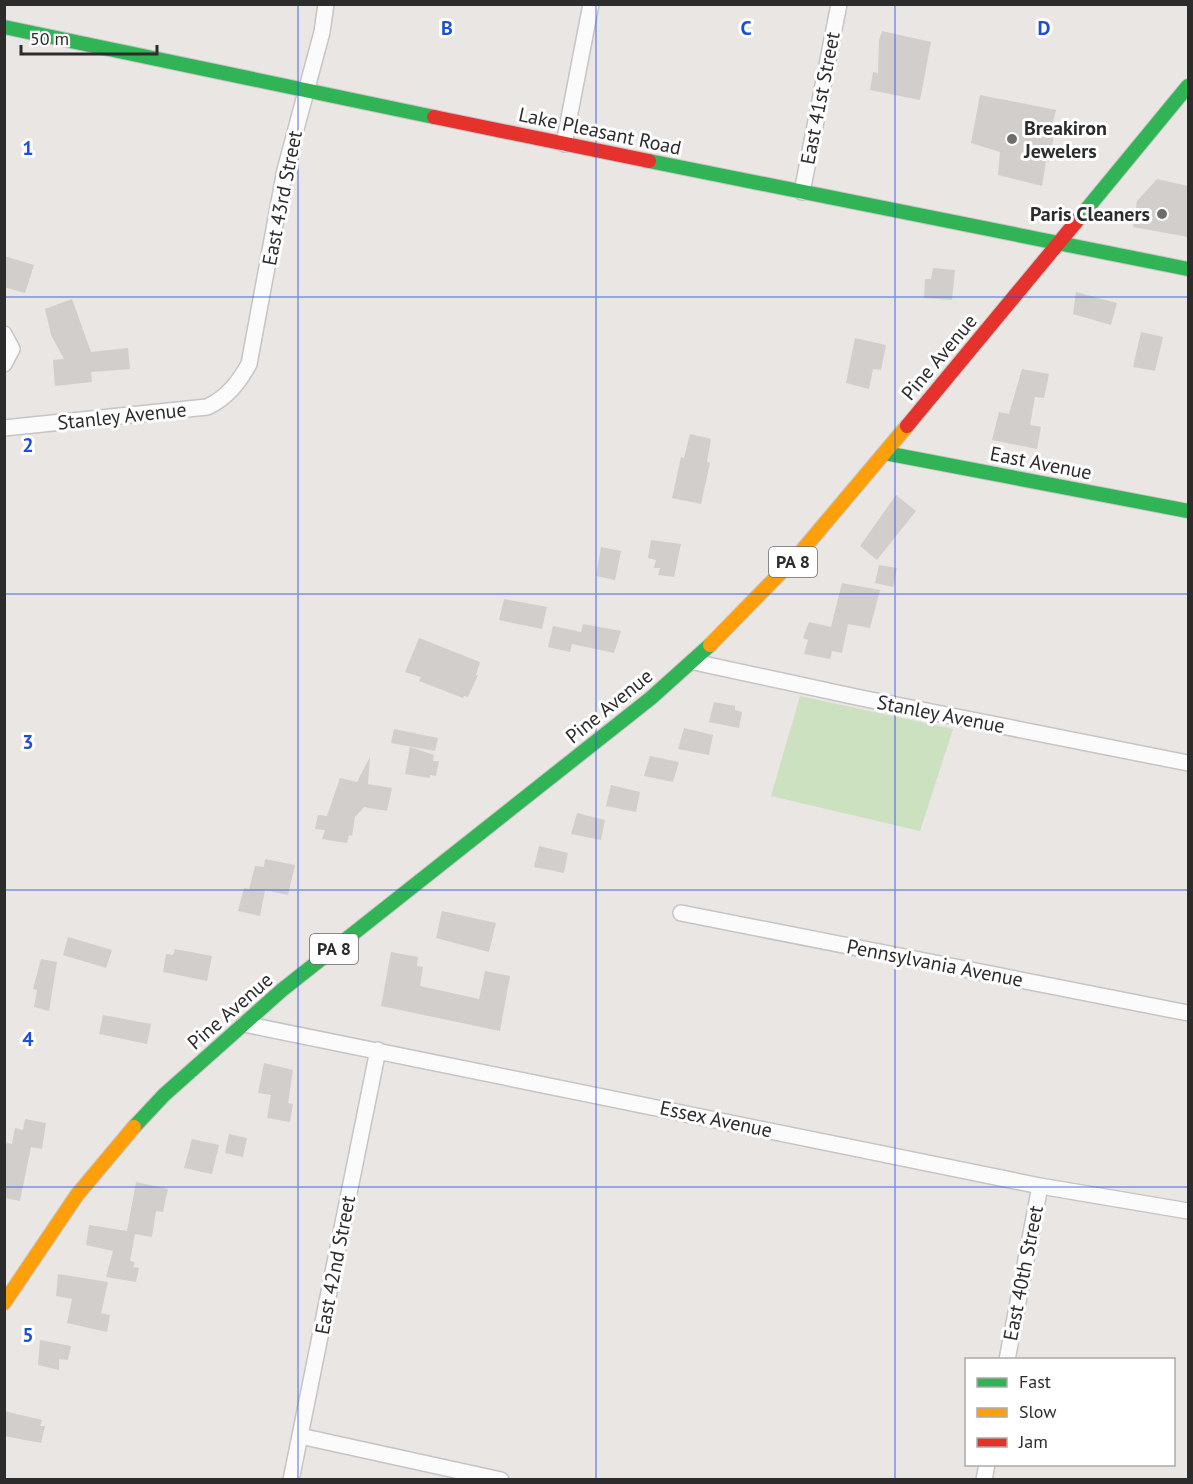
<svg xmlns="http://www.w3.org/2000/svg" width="1193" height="1484" viewBox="0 0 1193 1484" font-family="'PT Sans',sans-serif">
	<rect width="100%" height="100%" fill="#e9e6e3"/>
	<!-- green -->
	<path fill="#cbe1bf" d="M800 696 953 729 920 831 771 796Z"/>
	<!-- building -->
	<path fill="#d1cecc" d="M882 31 931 42 920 100 870 90 873 72 878 73 879 40Z
		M980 95 1056 110 1050 134 1054 135 1049 162 1046 161 1042 186 998 175 1000 152 971 143Z
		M1157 179 1188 186V237L1133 227 1137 201Z
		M4 256 34 265 25 293 4 287Z
		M933 268 955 270 952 300 924 298 925 279H931Z
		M1076 292 1117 303 1111 325 1073 314Z
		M72 299 91 352 128 348 130 369 91 372 92 382 55 386 53 360 64 359 51 335 45 309Z
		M1141 332 1163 337 1155 371 1133 367Z
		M855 338 886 345 881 370 873 369 869 389 846 383Z
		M1022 369 1049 374 1044 398 1035 397 1030 425 1041 427 1037 449 992 440 999 412 1009 414Z
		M690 434 711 439 707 462 710 463 701 504 672 498 681 457 684 458Z
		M896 495 916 511 877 560 860 546Z
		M651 540 681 544 674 577 658 575 660 568H654L656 560 648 558Z
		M601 547 621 551 615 580 596 576Z
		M879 565 897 568 893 587 875 583Z
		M842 583 880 590 870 628 848 624 842 653 832 651 830 659 804 654 808 640 803 638 809 622 831 627Z
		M504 599 547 607 542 629 499 620Z
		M583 624 621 631 614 653 572 644 570 652 548 647 553 626 581 632Z
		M419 638 480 662 476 675H478L468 697 464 696 463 698 419 681 421 677 405 672Z
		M714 702 735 706V710L742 712 739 728 709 722Z
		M684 728 713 735 709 755 678 749Z
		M394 729 438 738 435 751 391 743Z
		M410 747 434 755 433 761H439L436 776 430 775V778L405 774Z
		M650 756 679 762 673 782 644 776Z
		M370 757 368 784 392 788 387 811 364 807 355 817 352 836 349 835 347 843 322 839 325 830 315 829 318 815 327 816 340 778 357 782Z
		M611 785 640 792 636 812 606 806Z
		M577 813 605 820 601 840 571 834Z
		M539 846 568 853 564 873 534 867Z
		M265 859 295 865 288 895 265 890 260 916 238 911 244 888 249 889 255 866 264 867Z
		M442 911 496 923 489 952 436 938Z
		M68 937 112 950 106 968 63 955Z
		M175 949 212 956 207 981 163 972 166 954 173 955Z
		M391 952 418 957 417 966 423 967 420 986 479 999 485 971 510 976 500 1031 381 1006Z
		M41 959 57 962 49 1011 34 1007 37 990 33 989Z
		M103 1015 151 1024 147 1044 99 1034Z
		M264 1063 293 1070 288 1103 293 1104 290 1122 267 1118 271 1095 258 1093Z
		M25 1119 46 1123 42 1149 31 1147 20 1201 4 1198V1142L12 1144 15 1128 23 1130Z
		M229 1134 247 1138 243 1157 225 1153Z
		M192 1139 219 1145 212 1174 184 1168Z
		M136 1182 168 1189 163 1212 156 1211 152 1237 135 1234 130 1261 135 1262 133 1267 139 1268 136 1282 106 1277 113 1251 86 1245 89 1225 127 1231Z
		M58 1274 108 1282 101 1313 110 1315 107 1332 67 1323 72 1299 56 1296Z
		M40 1340 71 1346 68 1360 59 1359V1370L38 1365Z
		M4 1411 42 1420 40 1426H45L41 1443 4 1436Z"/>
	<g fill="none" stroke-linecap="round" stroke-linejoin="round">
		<!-- street casing -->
		<g stroke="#c6c4c5" stroke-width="18">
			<path id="street" d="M564 144 591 4
				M802 192 839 4
				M4 334 12 349 4 364
				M4 428 207 407C227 398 239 382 249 364L285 170 322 32 326 4
				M694 662 861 698 1188 763
				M681 913 1188 1013
				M244 1024 1040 1186 1188 1211
				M1007 1360 1040 1186
				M300 1436 501 1480
				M291 1480 378 1050
				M984 1480 987 1464"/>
		</g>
		<!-- fast casing -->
		<g stroke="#c6c4c5" stroke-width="16">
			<path id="fast" d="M4 27 434 117
				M649 161 1188 269
				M1076 222 1188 86
				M885 453 1188 511
				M134 1127 164 1095 282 990 651 698 710 645"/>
		</g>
		<!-- slow casing -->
		<g stroke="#c6c4c5" stroke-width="16">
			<path id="slow" d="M710 645 800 553 907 426
				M4 1303 77 1195 134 1127"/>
		</g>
		<!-- jam casing -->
		<g stroke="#c6c4c5" stroke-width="16">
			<path id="jam" d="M434 117 649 161
				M907 426 1076 222"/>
		</g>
		<!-- street -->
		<use href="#street" stroke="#fcfbfb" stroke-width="15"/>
		<!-- fast -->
		<use href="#fast" stroke="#30b455" stroke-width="14"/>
		<!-- slow -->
		<use href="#slow" stroke="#ff9f0a" stroke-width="14"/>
		<!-- jam -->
		<use href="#jam" stroke="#e5322d" stroke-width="14"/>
	</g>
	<!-- grid -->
	<path fill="none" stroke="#1d4ed8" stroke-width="1.5" stroke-opacity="0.55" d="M298 4V1480M596 4V1480M895 4V1480M4 297H1188M4 594H1188M4 890H1188M4 1187H1188"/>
	<!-- markers -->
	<g fill="#6e6d6c" stroke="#fff" stroke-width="2">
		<circle cx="1012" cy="139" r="6"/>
		<circle cx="1162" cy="214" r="6"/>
	</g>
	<g text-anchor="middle" stroke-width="6" stroke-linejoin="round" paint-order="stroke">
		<!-- shield labels -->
		<g fill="#fff" stroke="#6b6b6b" stroke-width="1.5">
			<rect x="769" y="547" width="48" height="30" rx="4.5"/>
			<rect x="310" y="934" width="48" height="30" rx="4.5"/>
		</g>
		<g font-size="18" font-weight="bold" fill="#2c2c2c">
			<text x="793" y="568">PA 8</text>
			<text x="334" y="955">PA 8</text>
		</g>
		<!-- street labels -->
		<g font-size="20" fill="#2c2c2c" stroke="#fff">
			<text transform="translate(820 98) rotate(-79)" y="7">East 41st Street</text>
			<text transform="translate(600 131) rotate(12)" y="7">Lake Pleasant Road</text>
			<text transform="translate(282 198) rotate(-79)" y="7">East 43rd Street</text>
			<text transform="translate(939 357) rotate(-50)" y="7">Pine Avenue</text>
			<text transform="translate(122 416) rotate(-6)" y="7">Stanley Avenue</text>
			<text transform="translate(1041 463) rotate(11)" y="7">East Avenue</text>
			<text transform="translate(609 706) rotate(-39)" y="7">Pine Avenue</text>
			<text transform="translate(941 714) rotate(11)" y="7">Stanley Avenue</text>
			<text transform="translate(935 963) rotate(11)" y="7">Pennsylvania Avenue</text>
			<text transform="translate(230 1011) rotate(-41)" y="7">Pine Avenue</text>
			<text transform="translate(716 1119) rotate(12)" y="7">Essex Avenue</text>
			<text transform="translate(335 1265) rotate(-79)" y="7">East 42nd Street</text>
			<text transform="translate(1023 1273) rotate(-79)" y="7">East 40th Street</text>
		</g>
		<!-- poi labels -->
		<g font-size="20" font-weight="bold" fill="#2c2c2c" stroke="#fff" text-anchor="start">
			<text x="1024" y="135">Breakiron<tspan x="1024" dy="23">Jewelers</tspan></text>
			<text x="1150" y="221" text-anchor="end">Paris Cleaners</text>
		</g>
	</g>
	<g font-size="20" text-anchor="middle" font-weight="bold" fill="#1d4ed8" stroke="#fff" stroke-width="6" stroke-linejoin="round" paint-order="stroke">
		<text x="447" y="35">B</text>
		<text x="746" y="35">C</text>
		<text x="1044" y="35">D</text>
		<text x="28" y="155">1</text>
		<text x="28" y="452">2</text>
		<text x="28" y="749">3</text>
		<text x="28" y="1046">4</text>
		<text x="28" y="1342">5</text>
	</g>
	<!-- border -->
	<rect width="1193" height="1484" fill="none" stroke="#2c2c2c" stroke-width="12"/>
	<!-- legend -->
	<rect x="965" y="1358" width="210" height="108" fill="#ffffff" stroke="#ababab" stroke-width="1.5"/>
	<rect x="977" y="1378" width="30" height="9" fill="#30b455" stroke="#ababab" stroke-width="1.5"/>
	<text x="1019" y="1388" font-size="18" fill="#2c2c2c">Fast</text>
	<rect x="977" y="1408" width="30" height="9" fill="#ff9f0a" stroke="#ababab" stroke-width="1.5"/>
	<text x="1019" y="1418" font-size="18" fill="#2c2c2c">Slow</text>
	<rect x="977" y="1438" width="30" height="9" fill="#e5322d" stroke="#ababab" stroke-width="1.5"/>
	<text x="1019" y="1448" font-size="18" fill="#2c2c2c">Jam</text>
	<!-- scale -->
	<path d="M21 45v9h136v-9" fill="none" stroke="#2c2c2c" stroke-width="3"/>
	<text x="30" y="45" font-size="18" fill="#2c2c2c" stroke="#ffffff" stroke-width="4.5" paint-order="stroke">50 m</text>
</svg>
